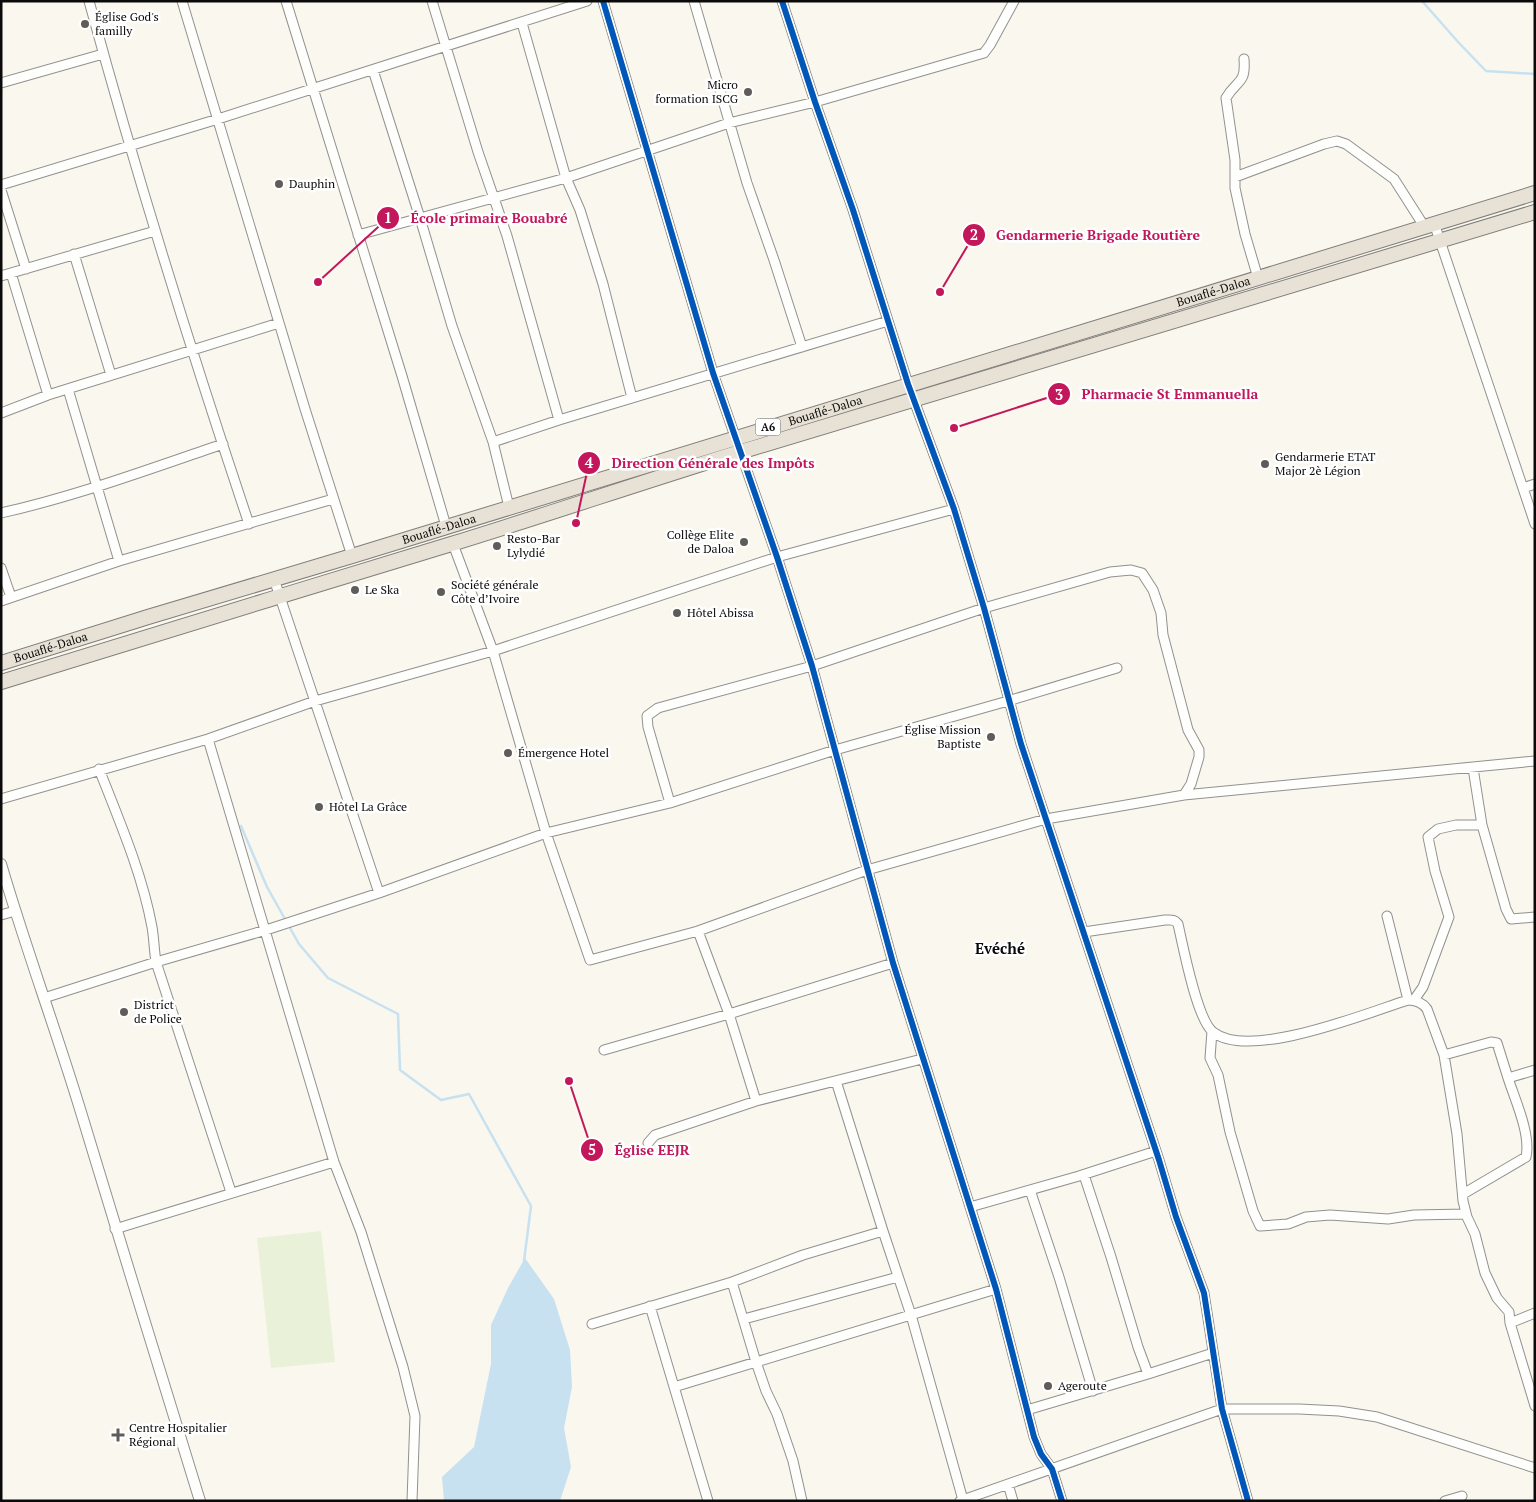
<svg xmlns="http://www.w3.org/2000/svg" width="1536" height="1502" viewBox="0 0 1536 1502" font-family="'PT Serif',serif">
	<rect width="100%" height="100%" fill="#f9f7ee"/>
	<!-- pitch -->
	<path fill="#eaf1d9" d="M321 1231 335 1362 271 1368 257 1238Z"/>
	<!-- water -->
	<path fill="#c7e1f0" d="M525 1258 554 1299 570 1350 572 1387 564 1428 571 1467 560 1501H444L442 1477 474 1447 491 1364V1325L508 1288Z"/>
	<g fill="none" stroke-linecap="round" stroke-linejoin="round">
		<!-- stream -->
		<path stroke="#c7e1f0" stroke-width="2.5" d="M1422 1 1459 43 1486 71 1535 74
			M241 826 267 887 299 944 328 978 398 1014 400 1070 441 1100 469 1094 531 1206 524 1261"/>
		<!-- minor casing -->
		<g stroke="#92918d" stroke-width="11">
			<path id="minor" d="M89 1C137 177 191 351 249 524
				M182 1 305 409 352 556
				M286 1 402 376 446 526
				M432 1 478 152 507 236 559 420
				M603 1 713 373 777 557 812 666 893 963 996 1289 1034 1437 1041 1454 1052 1469 1062 1501
				M694 1 747 183 774 260 802 347
				M782 1 815 102 853 210 908 384 954 509 984 608 1021 744 1159 1160 1176 1217 1204 1293 1222 1409 1248 1501
				M522 23 566 178 580 210 603 284 632 398
				M1244 59C1246 85 1237 79 1226 98L1235 160V188L1245 234 1258 278
				M373 70 420 218 452 326 493 442 509 507
				M1 83 103 54
				M1235 177 1324 144 1337 141 1346 144 1394 179 1424 226
				M1 185 218 119 587 1
				M1 190 26 269
				M1434 223 1535 524
				M358 235 566 178 729 123 815 102 984 53 990 45 1014 1
				M74 254 111 375
				M11 273 48 395
				M1 276 155 231
				M68 389 119 561
				M1 413 48 395 279 323
				M493 442 559 420 888 321
				M1523 488 1535 484
				M1 513C77 496 149 469 223 444
				M453 544 493 651 546 833 590 960 698 931 867 870 1046 819 1184 795 1535 761
				M1 568 11 597
				M274 579 379 893
				M1 601 119 561 333 499
				M208 739 334 1162 361 1232 403 1367 415 1416 412 1501
				M1473 768 1482 825
				M99 769C119 820 142 873 152 927 154 938 154 950 156 962L231 1192
				M1 799 208 739 315 701 493 651 777 557 954 509
				M670 803 648 727 647 716 658 708 812 666 984 608 1110 572 1131 570 1142 573 1153 590 1161 613 1163 635 1188 730 1199 750V757L1191 784 1184 795
				M1 915 15 911
				M1387 916 1408 1000
				M698 931 729 1014 756 1101
				M1084 932 1165 920C1171 920 1174 919 1178 924 1183 946 1197 1020 1213 1032 1249 1061 1367 1013 1408 1000 1416 1000 1422 1002 1427 1009L1444 1055 1457 1134 1463 1201 1467 1217 1475 1234 1485 1273 1497 1298 1509 1312 1510 1323
				M44 998 156 962 266 930 379 893 546 833 670 803 835 750 1008 701 1117 668
				M1414 1000 1423 987 1449 917 1435 871 1428 837 1438 829 1456 825H1482L1506 909 1511 919 1535 917
				M1212 1031 1210 1058 1218 1075 1230 1132 1253 1211 1260 1226 1288 1224 1306 1217 1330 1215 1388 1219 1414 1215 1466 1214
				M604 1050 729 1014 893 963
				M1444 1055 1491 1042 1497 1043 1508 1078 1535 1070
				M836 1081 883 1231 911 1315 963 1500
				M648 1143 655 1135 756 1101 922 1059
				M1084 1175 1111 1257 1138 1347 1148 1374 1213 1353
				M1030 1190 1059 1277 1093 1391
				M1463 1194 1526 1157C1531 1134 1515 1100 1508 1078
				M970 1207 1079 1176 1156 1151
				M115 1229 334 1162
				M732 1282 756 1362 766 1391 777 1414 793 1461 802 1501
				M650 1306 708 1501
				M1535 1313 1510 1323 1535 1406
				M744 1319 898 1277
				M592 1324 732 1282 803 1255 883 1231
				M674 1387 996 1289
				M1027 1410 1148 1374
				M1008 1484 1013 1501
				M960 1501 1222 1409H1299L1339 1411 1377 1417 1535 1468
				M1445 1501 1462 1496"/>
		</g>
		<!-- tertiary casing -->
		<g stroke="#92918d" stroke-width="12">
			<path id="tertiary" d="M1 864C25 946 55 1027 80 1109 120 1240 159 1370 200 1501"/>
		</g>
		<!-- trunk casing -->
		<g stroke="#7f7e7a" stroke-width="16">
			<g id="trunk">
				<path id="s1" d="M1 663 148 617 352 556 1535 193"/>
				<path d="M1 682C150 635 299 591 448 545 546 515 642 482 740 452 1004 370 1269 291 1535 212"/>
			</g>
		</g>
		<!-- minor -->
		<use href="#minor" stroke="#fefefc" stroke-width="9"/>
		<!-- tertiary -->
		<use href="#tertiary" stroke="#fefefc" stroke-width="10"/>
		<!-- trunk -->
		<use href="#trunk" stroke="#e8e2d6" stroke-width="14"/>
		<!-- cycleway casing -->
		<g stroke="#fff" stroke-width="9">
			<path id="cycleway" d="M603 1 713 373 777 557 812 666 893 963 996 1289 1034 1437 1041 1454 1052 1469 1062 1501
				M782 1 815 102 853 210 908 384 954 509 984 608 1021 744 1159 1160 1176 1217 1204 1293 1222 1409 1248 1501"/>
		</g>
		<!-- cycleway -->
		<use href="#cycleway" stroke="#0057b8" stroke-width="6"/>
	</g>
	<!-- markers -->
	<g fill="#5e5d5a" stroke="#fff" stroke-width="2">
		<circle cx="85" cy="24" r="5"/>
		<circle cx="748" cy="92" r="5"/>
		<circle cx="279" cy="184" r="5"/>
		<circle cx="1265" cy="464" r="5"/>
		<circle cx="744" cy="542" r="5"/>
		<circle cx="497" cy="546" r="5"/>
		<circle cx="355" cy="590" r="5"/>
		<circle cx="441" cy="592" r="5"/>
		<circle cx="677" cy="613" r="5"/>
		<circle cx="991" cy="737" r="5"/>
		<circle cx="508" cy="753" r="5"/>
		<circle cx="319" cy="807" r="5"/>
		<circle cx="124" cy="1012" r="5"/>
		<circle cx="1048" cy="1386" r="5"/>
		<path d="M115.5 1427.5h5v5h5v5h-5v5h-5v-5h-5v-5h5z"/>
	</g>
	<g text-anchor="middle" stroke-width="5" stroke-linejoin="round" paint-order="stroke">
		<!-- shield labels -->
		<rect fill="#fff" stroke="#545454" stroke-width="1" x="755.5" y="418.5" width="25" height="17" rx="4"/>
		<g font-size="11" font-weight="bold" fill="#0a0a0a">
			<text x="768" y="431">A6</text>
		</g>
		<!-- poi labels -->
		<g font-size="12" fill="#0a0a0a" stroke="#fff" text-anchor="start">
			<text x="95" y="21">Église God's<tspan x="95" dy="14">familly</tspan></text>
			<text x="738" y="89" text-anchor="end">Micro<tspan x="738" dy="14">formation ISCG</tspan></text>
			<text x="289" y="188">Dauphin</text>
			<text x="1275" y="461">Gendarmerie ETAT<tspan x="1275" dy="14">Major 2è Légion</tspan></text>
			<text x="734" y="539" text-anchor="end">Collège Elite<tspan x="734" dy="14">de Daloa</tspan></text>
			<text x="507" y="543">Resto-Bar<tspan x="507" dy="14">Lylydié</tspan></text>
			<text x="451" y="589">Société générale<tspan x="451" dy="14">Côte d’Ivoire</tspan></text>
			<text x="365" y="594">Le Ska</text>
			<text x="687" y="617">Hôtel Abissa</text>
			<text x="981" y="734" text-anchor="end">Église Mission<tspan x="981" dy="14">Baptiste</tspan></text>
			<text x="518" y="757">Émergence Hotel</text>
			<text x="329" y="811">Hôtel La Grâce</text>
			<text x="134" y="1009">District<tspan x="134" dy="14">de Police</tspan></text>
			<text x="1058" y="1390">Ageroute</text>
			<text x="129" y="1432">Centre Hospitalier<tspan x="129" dy="14">Régional</tspan></text>
		</g>
		<!-- street labels -->
		<g font-size="12" fill="#0a0a0a" stroke="#fff">
			<text dy="4" stroke="none"><textPath href="#s1" startOffset="1268">Bouaflé-Daloa</textPath></text>
			<text dy="4" stroke="none"><textPath href="#s1" startOffset="862">Bouaflé-Daloa</textPath></text>
			<text dy="4" stroke="none"><textPath href="#s1" startOffset="458">Bouaflé-Daloa</textPath></text>
			<text dy="4" stroke="none"><textPath href="#s1" startOffset="52">Bouaflé-Daloa</textPath></text>
		</g>
		<!-- quarter labels -->
		<g font-size="15" font-weight="bold" fill="#0a0a0a" stroke="#fff">
			<text x="1000" y="954">Evéché</text>
		</g>
	</g>
	<!-- callouts -->
	<path fill="none" stroke="#c2185b" stroke-width="2" d="M318 282L388 218M940 292L974 235M954 428L1059 394M576 523L589 463M569 1081L592 1150"/>
	<g fill="#c2185b" stroke="#fff" stroke-width="2">
		<circle cx="318" cy="282" r="5"/>
		<circle cx="940" cy="292" r="5"/>
		<circle cx="954" cy="428" r="5"/>
		<circle cx="576" cy="523" r="5"/>
		<circle cx="569" cy="1081" r="5"/>
		<circle cx="388" cy="218" r="12"/>
		<circle cx="974" cy="235" r="12"/>
		<circle cx="1059" cy="394" r="12"/>
		<circle cx="589" cy="463" r="12"/>
		<circle cx="592" cy="1150" r="12"/>
	</g>
	<g font-size="15" text-anchor="middle" font-weight="bold" fill="#fff">
		<text x="388" y="223">1</text>
		<text x="974" y="240">2</text>
		<text x="1059" y="400">3</text>
		<text x="589" y="468">4</text>
		<text x="592" y="1155">5</text>
	</g>
	<g font-size="14" text-anchor="middle" font-weight="bold" fill="#c2185b" stroke="#fff" stroke-width="5" stroke-linejoin="round" paint-order="stroke">
		<text x="489" y="223">École primaire Bouabré</text>
		<text x="1098" y="240">Gendarmerie Brigade Routière</text>
		<text x="1170" y="399">Pharmacie St Emmanuella</text>
		<text x="713" y="468">Direction Générale des Impôts</text>
		<text x="652" y="1155">Église EEJR</text>
	</g>
	<!-- border -->
	<rect width="1536" height="1502" fill="none" stroke="#0a0a0a" stroke-width="5"/>
</svg>
